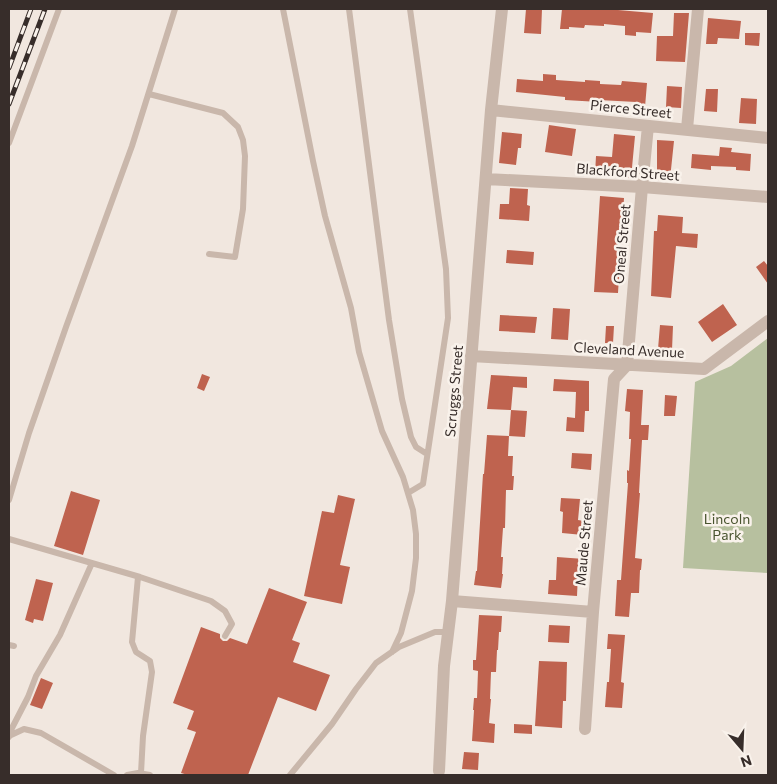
<svg xmlns="http://www.w3.org/2000/svg" width="777" height="784" viewBox="0 0 777 784" font-family="Commissioner,sans-serif">
	<rect width="100%" height="100%" fill="#f1e7df"/>
	<!-- green -->
	<path fill="#b7c09f" d="M768 338V573L683 568 695 382 731 366Z"/>
	<!-- building -->
	<path fill="#bf634f" d="M526 9H542L541 34 524 33Z
		M562 9H618V10L653 13 651 33 636 32V36L625 35V26L604 24V26L585 25 584 28 569 27V29H560Z
		M674 13H689L685 62 656 61 657 36H673Z
		M708 18 741 21 739 39 718 38 717 44H706Z
		M745 33H760L759 46 745 45Z
		M543 74 556 75V80L585 82V80L600 81V84L621 85 622 81 647 83 645 107H635L636 102 599 100V102L565 100V97L516 92 517 79 543 81Z
		M667 86 682 87 681 108 666 107Z
		M706 89H718L717 112 704 111Z
		M741 98 757 99 756 124 739 123Z
		M549 125 576 129 572 156 545 152Z
		M502 132 522 134 521 148H518L516 165 499 163Z
		M614 134 635 136 631 178 595 174 596 156 612 157Z
		M657 140 674 141 670 179 657 178Z
		M720 147 732 148 731 152 751 154 750 171 736 170V167L711 166V170L691 168 692 154 719 156Z
		M510 188 528 189 527 205 530 206 529 221 499 219 500 204H509Z
		M600 196 624 198 618 293 594 292Z
		M658 215 683 217 682 233 698 234 697 248 676 246 671 298 651 296 654 231H657Z
		M507 250 534 252 533 265 506 263Z
		M764 261 768 266V284L756 267Z
		M723 304 737 325 712 342 698 322Z
		M553 308 570 309 568 340 551 339Z
		M500 315 537 317 535 333 499 331Z
		M660 325 673 326 672 350 658 349Z
		M606 326H614L613 343H605Z
		M202 374 210 377 204 391 197 388Z
		M491 375 527 377V388L513 387 511 410 487 409Z
		M554 379 589 381V411H585L584 432 566 431 567 417 575 418 576 392 553 391Z
		M627 389 643 390 641 425H649L648 440H642L639 493H640L635 558 642 559 641 570H640L639 593H631L629 617 615 616 617 580H621L628 483H627V470L629 471 631 439H629L630 412 625 411Z
		M665 395 677 396 675 416H664Z
		M511 410 527 411 525 437 509 436Z
		M487 435 509 436 508 456H513L512 476H514L513 490H506L505 528H503L501 557H503L502 574H503L501 588 474 585 476 571H477L483 474H484Z
		M572 453 592 454 591 470 571 468Z
		M71 491 100 500 83 555 54 546Z
		M338 495 355 499 340 565 350 567 342 604 304 596 322 511 334 513Z
		M561 498 580 499 578 520 584 521 583 535 562 533 563 512 560 511Z
		M557 557 584 559 583 574 578 573 577 596 548 594 549 580H556Z
		M36 579 53 583 43 621 34 619 33 623 25 620Z
		M269 588 307 602 292 640 300 643 293 662 330 675 316 711 278 697 248 775H188L181 773 196 732 187 729 194 711 173 703 201 627 220 634V638L223 641H227L230 638 247 644Z
		M479 615 502 616 501 632H499L498 650H497L496 672H491L490 699H491L489 723 495 724 494 743 472 741 474 710H473L474 698H477L478 671 473 670V660H476Z
		M549 625 570 626 569 643 548 642Z
		M608 634 625 635 621 682 624 683 622 708 605 707 607 682H609L611 649H607Z
		M539 661 567 662 566 701H563L562 728 535 726Z
		M41 678 53 683 42 709 30 705Z
		M514 724 532 725V734L514 733Z
		M464 752 479 753 478 770 462 769Z"/>
	<g fill="none" stroke-linecap="round" stroke-linejoin="round">
		<!-- lane -->
		<path stroke="#c9b7ab" stroke-width="6" d="M283 9 313 161 325 216 351 308 359 352 382 431 403 477 413 510 416 534V558L412 591 401 633 392 652
			M349 9 389 320 402 399 411 437 416 447 427 454
			M149 94 223 113 238 127 243 140 245 156 243 209 235 257 209 254
			M9 143 59 9
			M408 493 423 484 448 318 446 269 410 9
			M9 500 29 433 66 327 132 146 175 9
			M9 539 140 577 211 601 225 611 232 624 225 636
			M138 577 132 642 136 652 150 661 152 672 143 736 141 773
			M9 645 14 646
			M9 736 24 729 41 733 114 775
			M9 737 12 728 28 697 36 676 60 635 92 563
			M127 775 138 773 150 775
			M290 775 332 724 356 689 376 663 399 647 435 632H449"/>
		<!-- street -->
		<path stroke="#c9b7ab" stroke-width="12" d="M491 110 768 138
			M687 129 698 9
			M486 179 642 187 768 197
			M471 356 704 369 768 321
			M452 601 593 612
			M585 729 593 612 614 379 627 365 642 187 648 126
			M439 771 444 666 452 601 491 110 502 9"/>
		<!-- rail casing -->
		<g stroke="#372d2a" stroke-width="5">
			<path id="rail" d="M9 68 31 9
				M9 104 45 9"/>
		</g>
		<!-- rail -->
		<use href="#rail" stroke="#f9f2eb" stroke-width="3" stroke-dasharray="9" stroke-linecap="butt"/>
	</g>
	<g text-anchor="middle" stroke-width="5" stroke-linejoin="round" paint-order="stroke">
		<!-- street labels -->
		<g font-size="14" fill="#372d2a" stroke="#f9f2eb">
			<text transform="translate(631 109) rotate(6)" y="5">Pierce Street</text>
			<text transform="translate(628 172) rotate(4)" y="5">Blackford Street</text>
			<text transform="translate(622 244) rotate(-85)" y="5">Oneal Street</text>
			<text transform="translate(629 350) rotate(3)" y="5">Cleveland Avenue</text>
			<text transform="translate(454 391) rotate(-85)" y="5">Scruggs Street</text>
			<text transform="translate(584 543) rotate(-85)" y="5">Maude Street</text>
		</g>
		<!-- park labels -->
		<g font-size="14" fill="#49542f" stroke="#f9f2eb">
			<text x="727" y="524">Lincoln<tspan x="727" dy="16">Park</tspan></text>
		</g>
	</g>
	<!-- border -->
	<rect width="777" height="784" fill="none" stroke="#372d2a" stroke-width="20"/>
	<!-- north arrow -->
	<g transform="translate(742 749) rotate(161)" stroke="#f9f2eb" stroke-width="4" paint-order="stroke">
	<path d="M0-4L9 19L0 12L-9 19Z" fill="#372d2a"/>
	<text y="-8" font-size="14" font-weight="bold" text-anchor="middle" fill="#372d2a">N</text>
	</g>
</svg>
